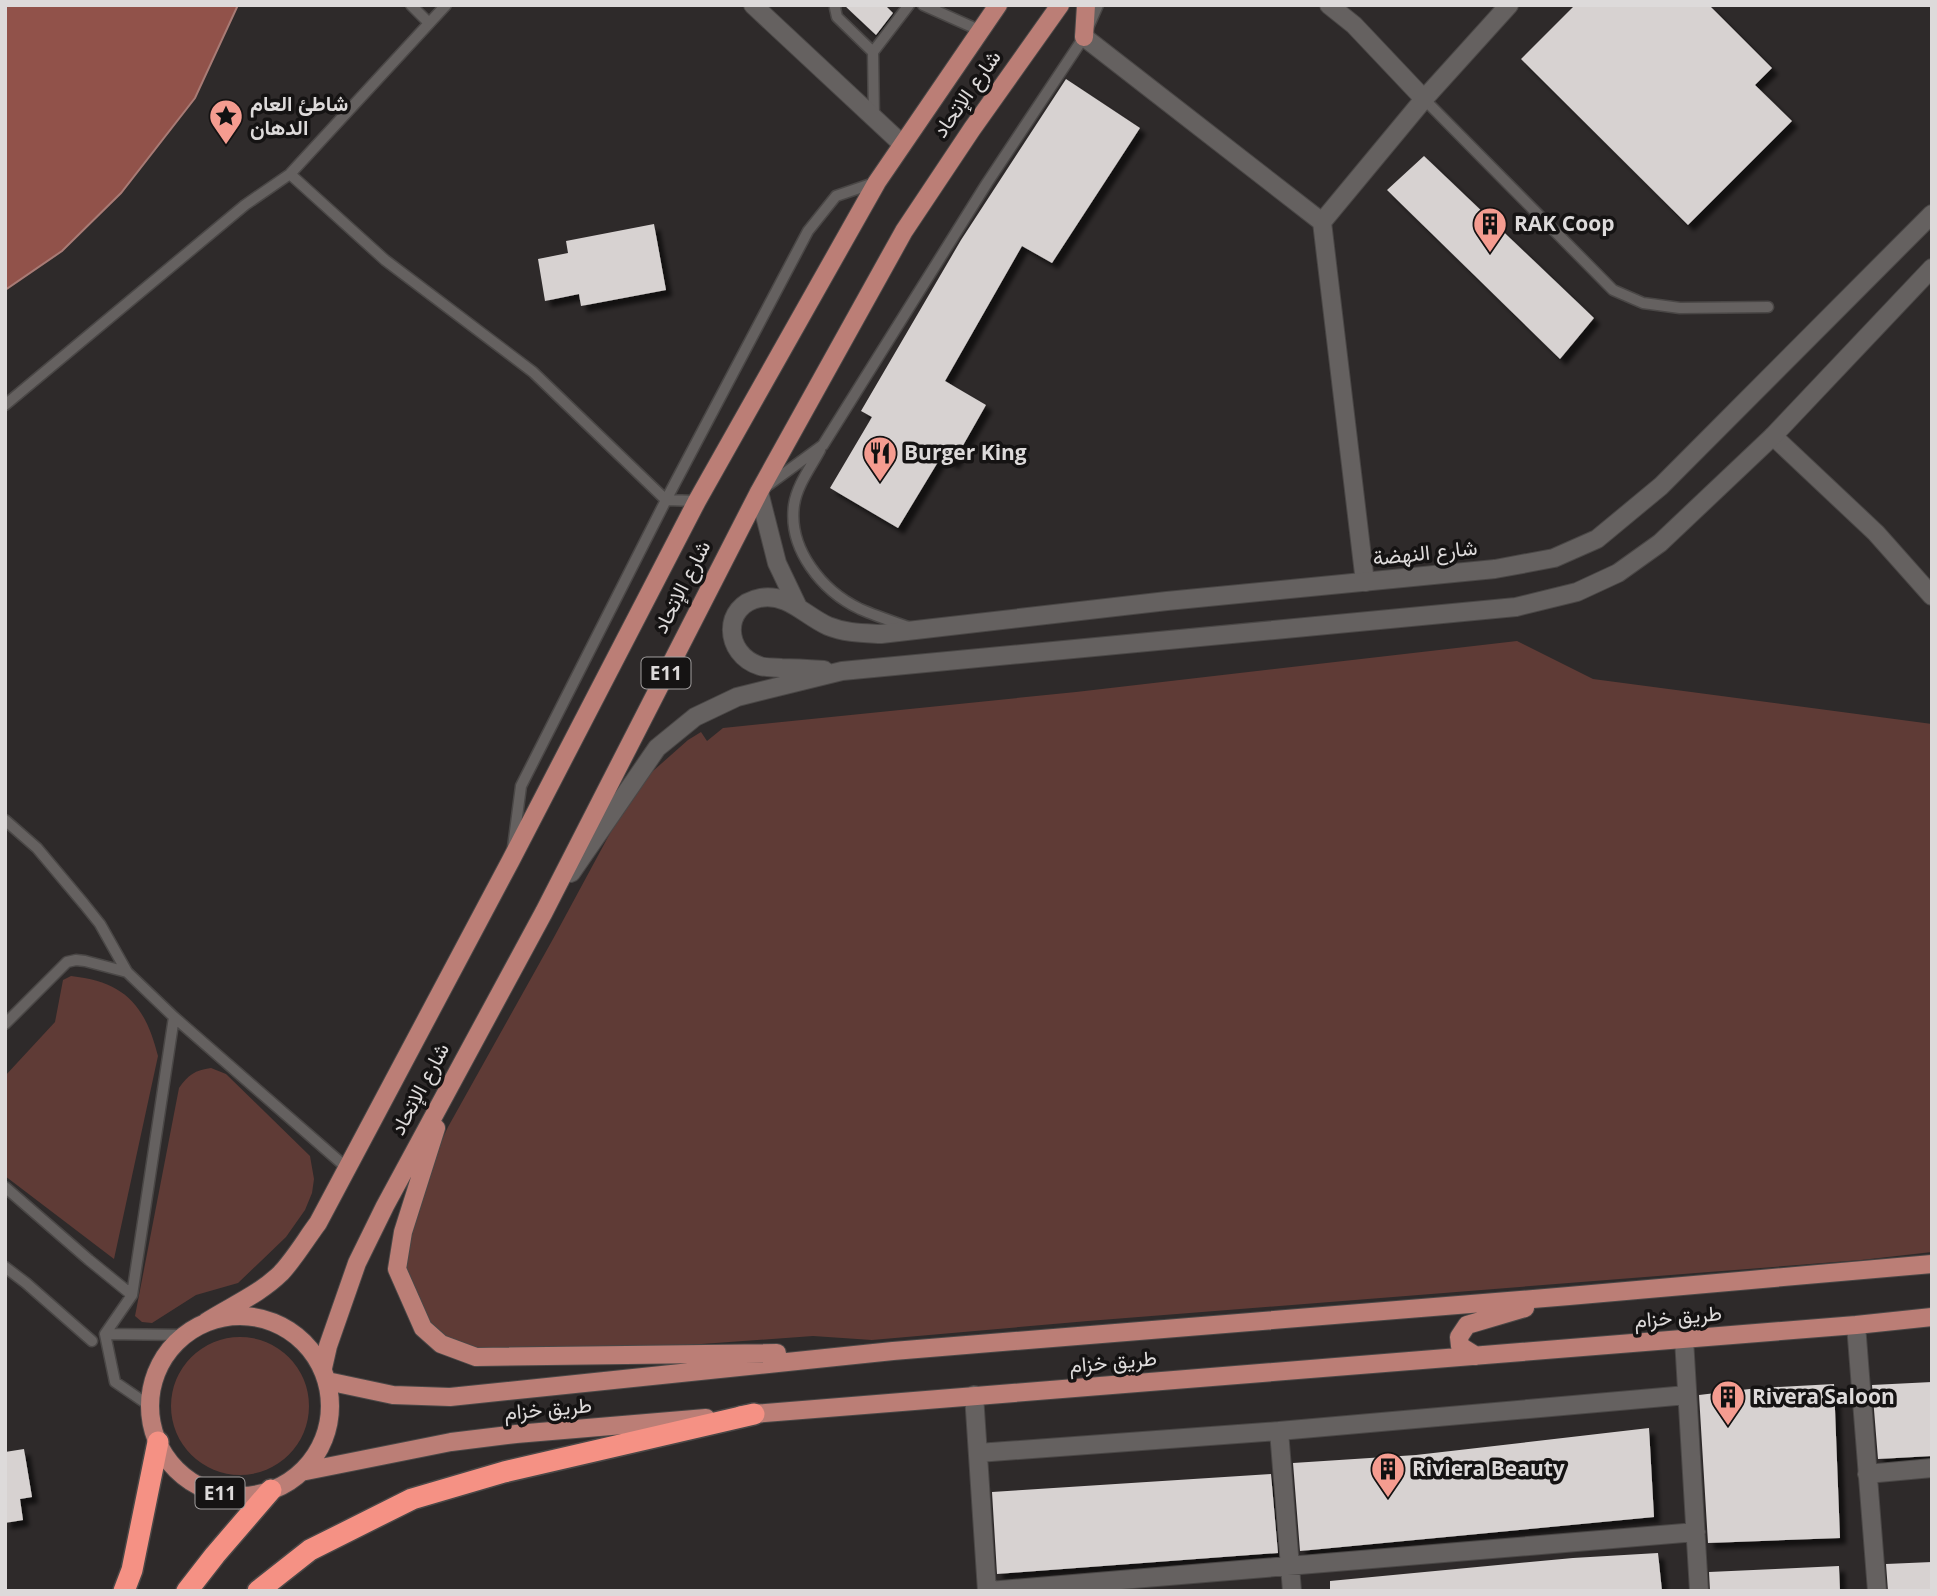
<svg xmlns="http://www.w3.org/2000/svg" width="1937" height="1596" viewBox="0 0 1937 1596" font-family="'Open Sans',Vazirmatn,sans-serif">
	<defs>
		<filter id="shadow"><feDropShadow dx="6" dy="6" stdDeviation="2" flood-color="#0009"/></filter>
	</defs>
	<rect width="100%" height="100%" fill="#2e2a2a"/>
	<!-- green -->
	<path fill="#5f3b36" d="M1517 641 1593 679 1932 724V1252L1861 1260 1088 1321 872 1340 813 1336 493 1359 462 1356 409 1315 403 1220 448 1127 553 939 635 787 688 740 701 732 707 741 723 728 1076 692Z
		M71 976C125 982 145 1005 158 1056L114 1259 5 1176V1076L55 1022 63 980Z
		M211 1068 226 1074 310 1156 314 1179 312 1193 305 1210 286 1237 238 1283 196 1295 152 1323 142 1322 135 1316 179 1088C188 1075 195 1070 211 1068Z
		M171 1406a69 69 0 1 1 138 0a69 69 0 1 1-138 0Z"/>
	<!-- water -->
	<path fill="#91524a" stroke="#a87b75" stroke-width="2" d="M5 5H238L195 98 121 193 62 251 5 290Z"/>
	<!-- building -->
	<path fill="#d7d2d1" filter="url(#shadow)" d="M844 5H885L893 13 876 35Z
		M1575 5H1709L1772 68 1755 85 1792 121 1688 225 1521 59Z
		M1066 79 1140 128 1052 263 1022 246 945 381 986 405 953 463 941 457 898 528 830 488 872 417 861 411 961 240Z
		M1424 156 1594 318 1560 359 1387 190Z
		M654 224 666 290 581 306 579 294 545 301 538 259 568 253 566 241Z
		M1932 1382V1456L1878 1459 1872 1385Z
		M1834 1384 1840 1538 1708 1543 1699 1395 1758 1388Z
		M1649 1428 1654 1517 1300 1551 1293 1463 1416 1455Z
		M24 1449 32 1497 20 1499 23 1520 5 1523V1452Z
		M1271 1474 1278 1553 997 1574 992 1492Z
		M1658 1553 1662 1591H1330V1581L1573 1558Z
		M1932 1562V1591H1888L1886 1564Z
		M1839 1566 1840 1591H1710L1709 1572Z"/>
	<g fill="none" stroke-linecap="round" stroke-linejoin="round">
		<!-- lane casing -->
		<g stroke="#4a4746" stroke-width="13">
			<path id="lane" d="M411 5 429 23
				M836 5 835 8 837 17 873 52 874 118
				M923 5 979 30
				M873 52 909 5
				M1424 99 1613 290 1643 303 1680 308 1768 307
				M290 174 385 260 533 372 666 500 697 501
				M5 405 245 205 290 174 446 5
				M820 450C811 467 797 485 794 505 788 549 822 591 860 609 876 616 894 622 911 628
				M767 486 823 445 987 183 1084 37 1098 5
				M5 820 37 848 84 904 100 924 127 972
				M513 847 521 786 666 500 808 231 836 196 877 182
				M5 1024 67 962 76 960 85 961 127 972 174 1017 347 1168
				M5 1187 89 1260 132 1295
				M5 1267 26 1283 92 1341
				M105 1334 185 1335
				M150 1406 115 1382 105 1334 132 1295 174 1017"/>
		</g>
		<!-- street casing -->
		<g stroke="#4a4746" stroke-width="20">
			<path id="street" d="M753 5 902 144
				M1329 5 1354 25 1424 99
				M1084 37 1322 222 1365 582
				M1322 222 1424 99 1509 5
				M1773 436 1876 533 1932 596
				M1856 1325 1877 1591
				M1684 1339 1699 1591
				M974 1395 987 1591
				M978 1453 1279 1431
				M1867 1474 1932 1468
				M989 1591 1696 1532
				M1292 1591 1279 1431 1687 1395"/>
		</g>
		<!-- secondary casing -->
		<g stroke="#4a4746" stroke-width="20">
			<path id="secondary" d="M759 492 777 563 797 605
				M824 670C810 669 796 668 781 668 774 667 767 668 760 666 723 654 722 605 760 598 788 593 805 616 828 626 845 633 862 633 881 634L1167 601 1495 569 1554 558 1597 539 1661 486 1932 214
				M571 873 657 748 695 717 737 697 842 671 1516 607 1577 592 1618 573 1660 543 1773 436 1932 268"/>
		</g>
		<!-- primary casing -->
		<g stroke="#4a4746" stroke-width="20">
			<path id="primary" d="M1084 37 1086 5
				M436 1128 403 1232 397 1269 423 1328 441 1344 476 1357 777 1353
				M150 1406a90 90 0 1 1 180 0a90 90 0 1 1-180 0Z
				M206 1322C231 1306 260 1294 281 1273 295 1258 306 1239 318 1223L511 860 697 501 877 182 998 5
				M1476 1356 1460 1346 1459 1337 1467 1325 1525 1308
				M323 1368 328 1346 357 1263 385 1206 544 912 759 492 904 231 972 129 1060 5
				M327 1381 393 1395 450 1397 893 1351 1569 1296 1932 1264
				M741 1415 1856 1325 1932 1317
				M301 1472 451 1442 516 1434 706 1418"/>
		</g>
		<!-- highway casing -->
		<g stroke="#4a4746" stroke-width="24">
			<path id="highway" d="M124 1591 132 1570 158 1442
				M187 1591 215 1555 271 1490
				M258 1591 310 1550 412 1499 504 1472 754 1414"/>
		</g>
		<!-- lane -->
		<use href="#lane" stroke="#656160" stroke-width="10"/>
		<!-- street -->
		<use href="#street" stroke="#656160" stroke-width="18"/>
		<!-- secondary -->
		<use href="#secondary" stroke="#656160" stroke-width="18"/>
		<!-- primary -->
		<use href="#primary" stroke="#bb7e76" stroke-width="18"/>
		<!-- highway -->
		<use href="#highway" stroke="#f59184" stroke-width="21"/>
	</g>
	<!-- icons -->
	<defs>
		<g id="sight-pin" transform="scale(1.75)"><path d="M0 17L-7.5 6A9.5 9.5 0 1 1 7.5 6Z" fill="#f59c90" stroke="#151313"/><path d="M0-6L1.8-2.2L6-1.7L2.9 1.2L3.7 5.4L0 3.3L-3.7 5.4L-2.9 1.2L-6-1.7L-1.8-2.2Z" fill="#111"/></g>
		<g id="building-pin" transform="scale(1.75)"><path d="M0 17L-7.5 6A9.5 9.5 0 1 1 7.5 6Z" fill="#f59c90" stroke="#151313"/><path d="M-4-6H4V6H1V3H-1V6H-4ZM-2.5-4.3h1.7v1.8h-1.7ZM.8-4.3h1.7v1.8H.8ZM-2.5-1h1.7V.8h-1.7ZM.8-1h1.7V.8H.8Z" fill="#111"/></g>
		<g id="restaurant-pin" transform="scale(1.75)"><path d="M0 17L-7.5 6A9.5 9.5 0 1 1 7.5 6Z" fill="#f59c90" stroke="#151313"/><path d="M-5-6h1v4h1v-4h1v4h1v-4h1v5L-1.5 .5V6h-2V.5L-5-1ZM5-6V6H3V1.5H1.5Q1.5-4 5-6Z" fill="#111"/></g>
	</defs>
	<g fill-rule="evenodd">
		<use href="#sight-pin" x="226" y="116"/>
		<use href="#building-pin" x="1490" y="224"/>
		<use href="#restaurant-pin" x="880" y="453"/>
		<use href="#building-pin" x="1728" y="1397"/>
		<use href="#building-pin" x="1388" y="1469"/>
	</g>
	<g text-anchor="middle" stroke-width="7" stroke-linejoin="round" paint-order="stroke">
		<!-- shield labels -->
		<g fill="#151313" stroke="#a19e9e" stroke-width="2">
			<rect x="641.5" y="657.5" width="49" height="31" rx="5"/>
			<rect x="195.5" y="1477.5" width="49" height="31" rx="5"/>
		</g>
		<g font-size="19" font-weight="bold" fill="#dddada">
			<text x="666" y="680">E11</text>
			<text x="220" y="1500">E11</text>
		</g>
		<!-- street labels -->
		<g font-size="21" fill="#dddada" stroke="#151313">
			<text transform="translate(967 94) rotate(-55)" y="7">شارع الإتحاد</text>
			<text transform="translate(1425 553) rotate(-6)" y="7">شارع النهضة</text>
			<text transform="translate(682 587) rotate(-63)" y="7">شارع الإتحاد</text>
			<text transform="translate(420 1089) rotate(-62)" y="7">شارع الإتحاد</text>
			<text transform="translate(1678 1317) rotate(-5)" y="7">طريق خزام</text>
			<text transform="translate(1113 1362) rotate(-5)" y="7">طريق خزام</text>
			<text transform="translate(548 1409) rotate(-5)" y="7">طريق خزام</text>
		</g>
		<!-- poi labels -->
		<g font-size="21" font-weight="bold" fill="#dddada" stroke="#151313" text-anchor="start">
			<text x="250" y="111">شاطئ العام<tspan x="250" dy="24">الدهان</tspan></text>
			<text x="1514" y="231">RAK Coop</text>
			<text x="904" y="460">Burger King</text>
			<text x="1752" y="1404">Rivera Saloon</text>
			<text x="1412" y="1476">Riviera Beauty</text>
		</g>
	</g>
	<!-- border -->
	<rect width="1937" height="1596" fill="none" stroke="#dddada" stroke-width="14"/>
</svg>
